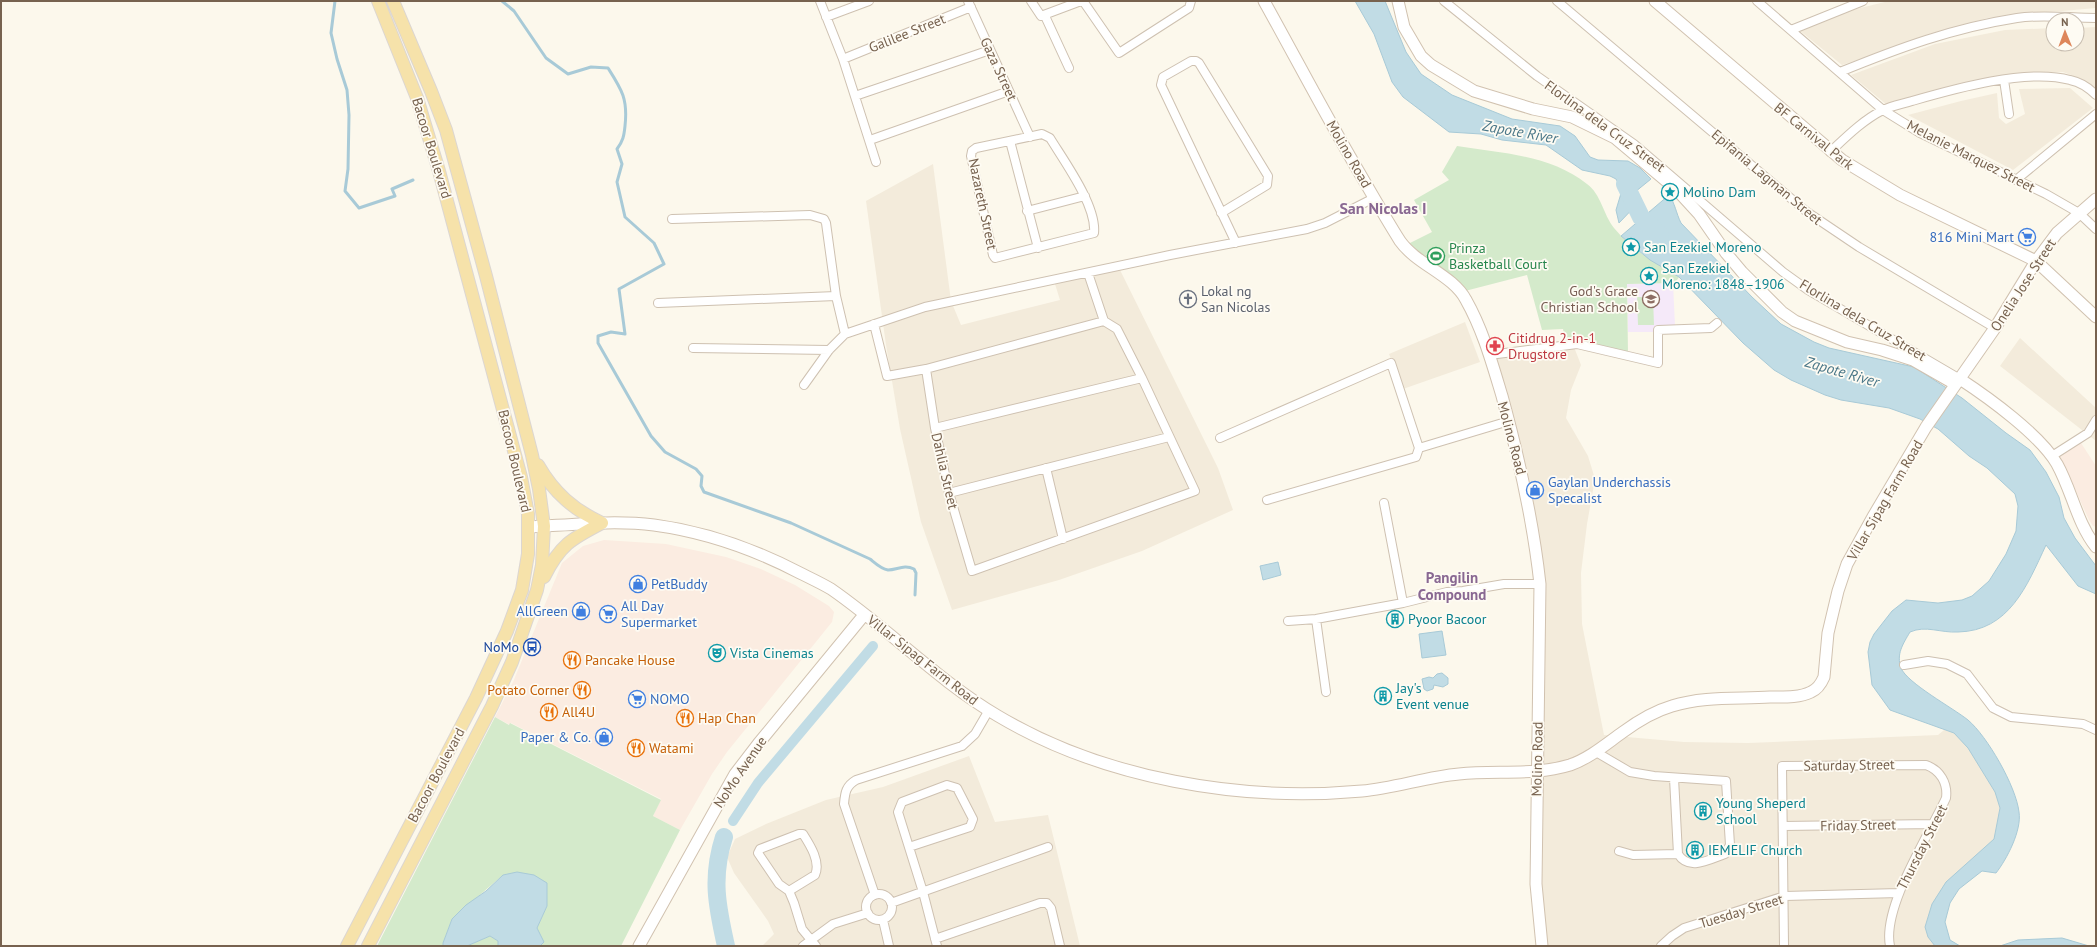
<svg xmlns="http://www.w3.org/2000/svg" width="2097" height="947" viewBox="0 0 2097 947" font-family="'PT Sans',sans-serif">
	<rect width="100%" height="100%" fill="#fcf8ec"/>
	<!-- residential -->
	<path fill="#f3ebdb" d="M1889 1H2096V8L1987 18 1842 65 1799 30 1856 9Z
		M2096 27V90L2084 80 2063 72 2014 74 1887 105 1851 75 1935 44 2005 30 2053 28V44H2077V28Z
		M2070 88 2093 108 2013 170 1908 115 1961 101 1997 93 1999 118 2006 124 2025 114 2019 89Z
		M933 164 951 301 961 325 1060 300 1055 284 1120 270 1218 468 1233 510 1142 551 1059 580 952 610 921 522 900 429 886 345 866 201Z
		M1465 322 1480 362 1403 389 1389 354Z
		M2020 338 2096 408V441L2000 366Z
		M1574 347 1581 365 1571 390 1566 418 1588 456 1595 479 1587 524 1581 573 1582 624 1604 735 1684 742 1748 743 1938 735 1955 721 1991 758 2009 824 1955 883 1940 914 1950 946H1542L1540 584 1491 358Z
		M969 756 995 822 1048 815 1080 946H762L774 934 768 921 734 873 727 857 735 839 766 824 826 800 883 787Z"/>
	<!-- commercial -->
	<path fill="#fbece1" d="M2081 443 2096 466V527L2093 526 2089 520 2059 454Z
		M604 540 666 544 726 557 761 569 795 585 829 606 834 612 832 622 727 752 712 774 680 830 653 816 661 799 511 723 510 725 495 717 513 682 562 563 583 546Z"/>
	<!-- education -->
	<path fill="#f5e9f9" d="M1673 283 1675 326 1655 327 1656 332H1628L1627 284Z"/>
	<!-- green -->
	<path fill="#d4eacb" d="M1457 146C1501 153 1551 155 1587 184 1601 194 1603 214 1614 228 1631 249 1655 263 1679 277L1675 283 1627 284 1628 353 1566 343 1563 329 1542 330 1527 275 1465 291 1408 244 1432 232 1414 200 1449 180 1442 172Z
		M1637 297H1653L1654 325H1638Z
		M495 717 509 725 510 723 661 800 653 816 680 830 621 946H540L543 942 537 928 547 906 503 875 452 919 443 943V946H377Z
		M490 936 498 941V946H467Z"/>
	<!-- water -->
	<path fill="#c1dce5" stroke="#a8cad7" d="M1355 1H1385L1406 52 1421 74 1452 95 1512 119 1560 126 1575 136 1590 157 1598 160 1628 161 1640 168 1651 179 1635 192 1641 200 1619 223 1616 210 1622 190 1616 179 1610 176 1582 170 1546 145 1502 140 1481 134 1449 132 1403 97 1392 82 1374 34Z
		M1669 195C1675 203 1676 213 1681 223L1752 297 1781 324 1814 342 1829 348 1914 367 1962 398 2006 433 2030 450 2046 472 2059 497 2064 518 2075 538 2096 566V594L2078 586 2046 545C2027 586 2009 631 1958 632 1940 633 1926 625 1910 632 1903 644 1896 654 1901 668 1907 683 1953 708 1968 720 1987 736 2016 786 2019 812 2022 830 2007 859 1996 873L1982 871 1959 889 1950 903 1945 922 1950 940 1960 946H1935L1928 937 1925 927 1932 904 1946 882 1994 839 2000 808 1995 792 1968 748 1954 733 1890 710 1872 685 1868 652 1870 642 1874 634 1892 611 1906 600 1938 603 1962 600 1972 596 1989 581 2006 554 2016 531 2018 506 2015 494 1987 468 1969 456 1938 429 1920 419 1889 408 1841 400 1825 395 1791 380 1774 370 1743 343 1679 277 1650 260 1621 236Z
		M1278 562 1281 575 1263 580 1260 566Z
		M1442 631 1446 655 1422 658 1419 634Z
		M1442 673 1448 678V684L1443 687 1434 685 1433 689 1427 691 1424 689 1422 679 1429 677 1433 678 1437 674Z
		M517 872 534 875 547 883V906L537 928 544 942 540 946H498V941L490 936 467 946H443V943L452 919 466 905 486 891 503 875Z
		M2062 938 2089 946H2000L2018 940Z"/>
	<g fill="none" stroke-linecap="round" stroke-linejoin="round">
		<!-- stream -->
		<path stroke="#a8cad7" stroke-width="3" d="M335 1 331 33 337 59 347 90 349 115 348 169 345 191 359 208 395 196 392 189 413 180
			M502 1 514 11 546 58 568 74 591 67 608 68C622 90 628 99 625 126 624 136 623 141 617 149L622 164 617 182 625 217 654 243 664 264 619 289 625 334 611 332 598 336V343L651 436 665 452 696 469 702 476 701 486 704 492 791 523 870 559C875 563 881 569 888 570 897 570 904 564 914 569L916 573 915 595"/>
		<!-- canal -->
		<path stroke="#c1dce5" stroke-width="10" d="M733 821 758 783 873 646"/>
		<!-- river -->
		<path stroke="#c1dce5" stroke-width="18" d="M1625 184 1641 217 1660 235
			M724 837C711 877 717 906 726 946"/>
		<!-- street casing -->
		<g stroke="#cec1b1" stroke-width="10">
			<path id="street" d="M820 1 843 59 876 162
				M968 1 1030 137
				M1031 1 1041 16 1081 1
				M1083 1 1119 53 1189 8 1191 1
				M1444 1 1537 76 1634 144 1783 272 1808 290 1960 379
				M1557 1 1807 212 1859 247 1995 328
				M1757 1 1883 110 1920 133 2046 194 2079 213 2096 229
				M1045 16 1069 68
				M826 17 869 1
				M1791 30 1863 1
				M843 59 971 7
				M1840 72C1899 48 1953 28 2017 18 2043 14 2070 18 2096 18
				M2004 80 2009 114
				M855 96 990 50
				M1042 134 1050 138C1064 161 1097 206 1094 233L995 258 993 255 971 156 972 151 976 148Z
				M870 140 1009 91
				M1010 141 1038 248
				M1830 152C1846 137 1863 120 1883 110 1891 106 1902 104 1912 101 1954 89 2027 68 2070 80 2080 82 2089 88 2096 95
				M2016 180 2096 114
				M1027 211 1085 196
				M1221 213 1267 185 1268 176 1199 63 1196 61H1191L1163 77 1161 85 1236 243
				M672 219 810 215 824 219 826 223 836 296 845 334
				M658 303 836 296
				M874 324 887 376 926 369 1104 321
				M693 348 829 350
				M1489 355 1577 344 1658 363V330L1711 328 1717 323
				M926 369 935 428 949 493 972 571 1195 491 1142 378 1117 329 1104 321 1088 273
				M804 385 829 350 845 334 925 307 1170 255 1307 229 1325 223 1374 198
				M935 428 1142 378
				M1220 438 1391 363 1419 448 1416 457 1267 500
				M1419 448 1509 421
				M2052 456 2088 433 2096 420
				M1046 468 1063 539
				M949 493 1169 437
				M1384 503 1403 603
				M1316 619 1326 692
				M1288 621 1316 619 1403 603 1447 592 1463 591 1504 584H1540
				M1904 665 1928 661 1947 664 1967 674 1993 708 2011 717 2083 724 2096 730
				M1596 752 1630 772 1654 776 1726 781 1730 845 1725 854C1710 859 1689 872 1678 854L1674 778
				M1783 826 1934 824
				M909 847 970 827 973 819 957 788 947 785 902 802 898 812 923 892 937 946
				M1619 851 1633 855 1678 854
				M789 891 815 875C821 862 810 845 803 834H799L760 849 758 853 779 884 789 891 794 903 802 929 816 946
				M866 907a13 13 0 1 1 26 0a13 13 0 1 1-26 0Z
				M875 895 844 804C845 792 846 786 856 780L962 746 975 734 989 710
				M891 903 1048 847
				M883 920 889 946
				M935 939 1040 903H1047L1051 908 1060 946
				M803 946 833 924 868 913
				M1661 946 1672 936 1684 928 1785 896 1899 893
				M1784 946 1782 766 1926 765C1940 770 1948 783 1946 798 1929 835 1882 907 1890 946"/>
		</g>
		<!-- secondary casing -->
		<g stroke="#d1c2b0" stroke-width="13">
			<path id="secondary" d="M1264 1C1298 62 1330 124 1366 184 1377 203 1388 222 1400 241 1417 265 1453 275 1466 300 1483 330 1492 363 1502 396 1519 458 1533 520 1540 584L1536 884 1542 946
				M1398 1 1404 27 1421 56 1431 65 1474 91 1533 109 1572 117 1615 138 1677 190 1699 214 1726 253 1742 272 1782 312 1795 321 1847 342 1882 350 1913 360 1955 384
				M1655 1 1842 160 1900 195 2036 261 2096 317
				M1960 379C1989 398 2040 435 2057 464 2072 491 2077 523 2096 547
				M528 527C570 525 613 520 654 525 706 532 754 549 800 573 810 578 821 583 831 589 889 629 937 680 998 716 1104 779 1241 802 1362 791 1395 788 1426 777 1459 774 1496 770 1534 776 1570 765 1590 758 1606 744 1623 732 1638 721 1655 711 1672 706 1703 696 1737 699 1770 697 1783 697 1799 698 1811 692 1818 689 1821 684 1824 677L1828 633 1838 591 1847 564 1874 515 1926 427 1995 328 2036 261 2057 233 2096 199
				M639 946 735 774 758 744 864 615"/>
		</g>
		<!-- primary casing -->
		<g stroke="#dcd6d1" stroke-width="14">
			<path id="primary" d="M538 465C554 493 574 510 602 523
				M544 577C560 545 571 539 602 523
				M347 946 476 698 507 631 522 590 528 554V514L521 477 439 171 417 98 378 1
				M368 946 492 706 512 662 537 590 542 565 544 526 539 489 532 455 486 276 446 130 431 91 393 1"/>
		</g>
		<!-- street -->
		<use href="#street" stroke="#fff" stroke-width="8"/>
		<!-- secondary -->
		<use href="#secondary" stroke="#fff" stroke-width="11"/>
		<!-- primary -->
		<use href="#primary" stroke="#f6e2aa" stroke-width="12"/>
	</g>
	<!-- icons -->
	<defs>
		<g id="sight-ring" transform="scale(0.9)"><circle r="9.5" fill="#fefbf3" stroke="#0f9aa8" stroke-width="1.5"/><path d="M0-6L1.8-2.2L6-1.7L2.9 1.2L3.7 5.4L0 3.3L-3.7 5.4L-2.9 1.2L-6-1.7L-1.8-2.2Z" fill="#0f9aa8"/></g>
		<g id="supermarket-ring" transform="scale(0.9)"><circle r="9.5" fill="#fefbf3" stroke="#3f7fe0" stroke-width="1.5"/><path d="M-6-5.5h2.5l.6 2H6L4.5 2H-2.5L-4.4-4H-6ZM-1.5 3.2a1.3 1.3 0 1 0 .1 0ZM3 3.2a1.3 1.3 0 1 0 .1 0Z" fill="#3f7fe0"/></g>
		<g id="stadium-ring" transform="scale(0.9)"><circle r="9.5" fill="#fefbf3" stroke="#2e9e5b" stroke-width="1.5"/><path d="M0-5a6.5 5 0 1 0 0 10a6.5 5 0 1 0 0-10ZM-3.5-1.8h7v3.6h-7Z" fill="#2e9e5b"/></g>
		<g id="church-ring" transform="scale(0.9)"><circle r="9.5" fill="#fefbf3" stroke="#6b7280" stroke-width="1.5"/><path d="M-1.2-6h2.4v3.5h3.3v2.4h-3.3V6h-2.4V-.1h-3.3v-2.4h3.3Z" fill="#6b7280"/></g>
		<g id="school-ring" transform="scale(0.9)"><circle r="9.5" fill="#fefbf3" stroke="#8d6e63" stroke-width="1.5"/><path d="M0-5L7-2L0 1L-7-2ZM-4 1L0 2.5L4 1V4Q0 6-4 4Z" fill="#8d6e63"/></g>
		<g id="pharmacy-ring" transform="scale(0.9)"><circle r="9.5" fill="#fefbf3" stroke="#e0444e" stroke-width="1.5"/><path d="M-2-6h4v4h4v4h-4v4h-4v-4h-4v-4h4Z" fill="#e0444e"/></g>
		<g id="shop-ring" transform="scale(0.9)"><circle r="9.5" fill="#fefbf3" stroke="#3f7fe0" stroke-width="1.5"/><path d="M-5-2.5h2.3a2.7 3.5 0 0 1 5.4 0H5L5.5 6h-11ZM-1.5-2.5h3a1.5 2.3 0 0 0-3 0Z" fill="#3f7fe0"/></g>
		<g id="building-ring" transform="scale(0.9)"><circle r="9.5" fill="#fefbf3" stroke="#0f9aa8" stroke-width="1.5"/><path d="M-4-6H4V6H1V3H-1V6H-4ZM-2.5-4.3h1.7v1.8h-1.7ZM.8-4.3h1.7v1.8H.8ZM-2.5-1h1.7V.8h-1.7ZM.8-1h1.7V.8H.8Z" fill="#0f9aa8"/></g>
		<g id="bus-ring" transform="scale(0.9)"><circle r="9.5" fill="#fefbf3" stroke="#1a4fb4" stroke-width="1.5"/><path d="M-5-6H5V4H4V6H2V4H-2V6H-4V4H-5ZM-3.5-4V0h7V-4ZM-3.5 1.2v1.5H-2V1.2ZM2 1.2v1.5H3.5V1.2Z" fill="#1a4fb4"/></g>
		<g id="theatre-ring" transform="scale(0.9)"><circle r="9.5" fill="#fefbf3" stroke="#0f9aa8" stroke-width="1.5"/><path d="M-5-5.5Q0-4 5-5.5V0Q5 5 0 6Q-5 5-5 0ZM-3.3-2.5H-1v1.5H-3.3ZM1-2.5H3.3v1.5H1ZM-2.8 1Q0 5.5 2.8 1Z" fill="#0f9aa8"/></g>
		<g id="restaurant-ring" transform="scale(0.9)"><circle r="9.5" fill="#fefbf3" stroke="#e8710a" stroke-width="1.5"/><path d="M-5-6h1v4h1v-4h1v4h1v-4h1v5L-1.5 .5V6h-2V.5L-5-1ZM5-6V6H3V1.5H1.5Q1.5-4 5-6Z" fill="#e8710a"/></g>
	</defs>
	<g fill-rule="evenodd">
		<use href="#sight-ring" x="1670" y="192"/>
		<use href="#supermarket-ring" x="2027" y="237"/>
		<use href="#sight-ring" x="1631" y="247"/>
		<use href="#stadium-ring" x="1436" y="256"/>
		<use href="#sight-ring" x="1649" y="276"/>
		<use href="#church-ring" x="1188" y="299"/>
		<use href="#school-ring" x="1651" y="299"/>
		<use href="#pharmacy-ring" x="1495" y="346"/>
		<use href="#shop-ring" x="1535" y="490"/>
		<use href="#shop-ring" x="638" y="584"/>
		<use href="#shop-ring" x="581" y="611"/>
		<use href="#supermarket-ring" x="608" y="614"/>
		<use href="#building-ring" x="1395" y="619"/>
		<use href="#bus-ring" x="532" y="647"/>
		<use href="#theatre-ring" x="717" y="653"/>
		<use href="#restaurant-ring" x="572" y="660"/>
		<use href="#restaurant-ring" x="582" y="690"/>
		<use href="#building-ring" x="1383" y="696"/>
		<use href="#supermarket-ring" x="637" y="699"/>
		<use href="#restaurant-ring" x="549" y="712"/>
		<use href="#restaurant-ring" x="685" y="718"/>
		<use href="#shop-ring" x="604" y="737"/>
		<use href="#restaurant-ring" x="636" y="748"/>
		<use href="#building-ring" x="1703" y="811"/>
		<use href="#building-ring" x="1695" y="850"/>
	</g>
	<g text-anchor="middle" stroke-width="3.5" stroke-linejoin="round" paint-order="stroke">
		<!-- street labels -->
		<g font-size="14" fill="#77624f" stroke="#fefbf3">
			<text transform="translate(907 33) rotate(-22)" y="5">Galilee Street</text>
			<text transform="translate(999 69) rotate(65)" y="5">Gaza Street</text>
			<text transform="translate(1605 126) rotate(36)" y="5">Florlina dela Cruz Street</text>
			<text transform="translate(1814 136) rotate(39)" y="5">BF Carnival Park</text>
			<text transform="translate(432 148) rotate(73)" y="5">Bacoor Boulevard</text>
			<text transform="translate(1349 154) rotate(60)" y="5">Molino Road</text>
			<text transform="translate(1971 156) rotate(27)" y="5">Melanie Marquez Street</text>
			<text transform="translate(1767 177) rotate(40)" y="5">Epifania Lagman Street</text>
			<text transform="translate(983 204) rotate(78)" y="5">Nazareth Street</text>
			<text transform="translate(2023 285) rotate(-57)" y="5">Onelia Jose Street</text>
			<text transform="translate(1863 320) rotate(31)" y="5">Florlina dela Cruz Street</text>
			<text transform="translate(1512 438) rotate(75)" y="5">Molino Road</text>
			<text transform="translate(515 461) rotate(77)" y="5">Bacoor Boulevard</text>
			<text transform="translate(945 471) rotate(77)" y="5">Dahlia Street</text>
			<text transform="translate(1885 500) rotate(-60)" y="5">Villar Sipag Farm Road</text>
			<text transform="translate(923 660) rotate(38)" y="5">Villar Sipag Farm Road</text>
			<text transform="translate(1537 759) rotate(-89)" y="5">Molino Road</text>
			<text transform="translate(1849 765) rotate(-1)" y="5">Saturday Street</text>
			<text transform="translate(740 772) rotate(-56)" y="5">NoMo Avenue</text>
			<text transform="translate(436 775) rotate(-62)" y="5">Bacoor Boulevard</text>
			<text transform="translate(1858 825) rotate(-1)" y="5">Friday Street</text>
			<text transform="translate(1922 847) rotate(-63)" y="5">Thursday Street</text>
			<text transform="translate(1741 911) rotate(-17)" y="5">Tuesday Street</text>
		</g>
		<!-- culture labels -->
		<g font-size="14" fill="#0d838f" stroke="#fefbf3" text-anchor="start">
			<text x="1683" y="197">Molino Dam</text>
			<text x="1644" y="252">San Ezekiel Moreno</text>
			<text x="1662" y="273">San Ezekiel<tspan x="1662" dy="16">Moreno: 1848–1906</tspan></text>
			<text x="1408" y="624">Pyoor Bacoor</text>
			<text x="730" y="658">Vista Cinemas</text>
			<text x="1396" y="693">Jay's<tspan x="1396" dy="16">Event venue</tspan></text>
			<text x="1716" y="808">Young Sheperd<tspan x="1716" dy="16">School</tspan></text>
			<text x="1708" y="855">IEMELIF Church</text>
		</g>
		<!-- shop labels -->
		<g font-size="14" fill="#366cbe" stroke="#fefbf3" text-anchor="start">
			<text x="2014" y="242" text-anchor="end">816 Mini Mart</text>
			<text x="1548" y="487">Gaylan Underchassis<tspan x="1548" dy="16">Specalist</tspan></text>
			<text x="651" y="589">PetBuddy</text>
			<text x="621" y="611">All Day<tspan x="621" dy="16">Supermarket</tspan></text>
			<text x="568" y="616" text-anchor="end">AllGreen</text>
			<text x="650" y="704">NOMO</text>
			<text x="591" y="742" text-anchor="end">Paper &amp; Co.</text>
		</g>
		<!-- leisure labels -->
		<g font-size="14" fill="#27864d" stroke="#fefbf3" text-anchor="start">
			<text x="1449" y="253">Prinza<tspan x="1449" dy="16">Basketball Court</tspan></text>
		</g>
		<!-- worship labels -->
		<g font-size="14" fill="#5b616d" stroke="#fefbf3" text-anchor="start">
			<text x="1201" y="296">Lokal ng<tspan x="1201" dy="16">San Nicolas</tspan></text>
		</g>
		<!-- education labels -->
		<g font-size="14" fill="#785e54" stroke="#fefbf3" text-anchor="end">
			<text x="1638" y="296">God's Grace<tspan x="1638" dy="16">Christian School</tspan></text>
		</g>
		<!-- health labels -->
		<g font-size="14" fill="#be3a42" stroke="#fefbf3" text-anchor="start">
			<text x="1508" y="343">Citidrug 2-in-1<tspan x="1508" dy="16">Drugstore</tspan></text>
		</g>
		<!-- transit labels -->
		<g font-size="14" fill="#164399" stroke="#fefbf3" text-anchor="end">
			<text x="519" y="652">NoMo</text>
		</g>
		<!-- food labels -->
		<g font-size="14" fill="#c56008" stroke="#fefbf3" text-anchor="start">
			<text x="585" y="665">Pancake House</text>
			<text x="569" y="695" text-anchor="end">Potato Corner</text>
			<text x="562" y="717">All4U</text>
			<text x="698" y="723">Hap Chan</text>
			<text x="649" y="753">Watami</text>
		</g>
		<!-- water labels -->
		<g font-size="15" font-style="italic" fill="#4a7788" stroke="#fefbf3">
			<text transform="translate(1520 132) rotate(10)" y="5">Zapote River</text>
			<text transform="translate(1842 372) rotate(16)" y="5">Zapote River</text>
		</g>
		<!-- neighbourhood labels -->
		<g font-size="15" font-weight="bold" fill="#896892" stroke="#fefbf3">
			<text x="1452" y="583">Pangilin<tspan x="1452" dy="17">Compound</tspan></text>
		</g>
		<!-- quarter labels -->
		<g font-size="16" font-weight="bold" fill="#896892" stroke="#fefbf3">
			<text x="1383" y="214">San Nicolas I</text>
		</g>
	</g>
	<!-- border -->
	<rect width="2097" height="947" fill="none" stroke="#77624f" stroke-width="4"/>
	<!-- north arrow -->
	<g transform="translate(2065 32) rotate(359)"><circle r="19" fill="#fefbf3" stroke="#c8beb1"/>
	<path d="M0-3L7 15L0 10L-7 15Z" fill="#de865a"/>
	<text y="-6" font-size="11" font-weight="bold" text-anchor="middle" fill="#77624f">N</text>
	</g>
</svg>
